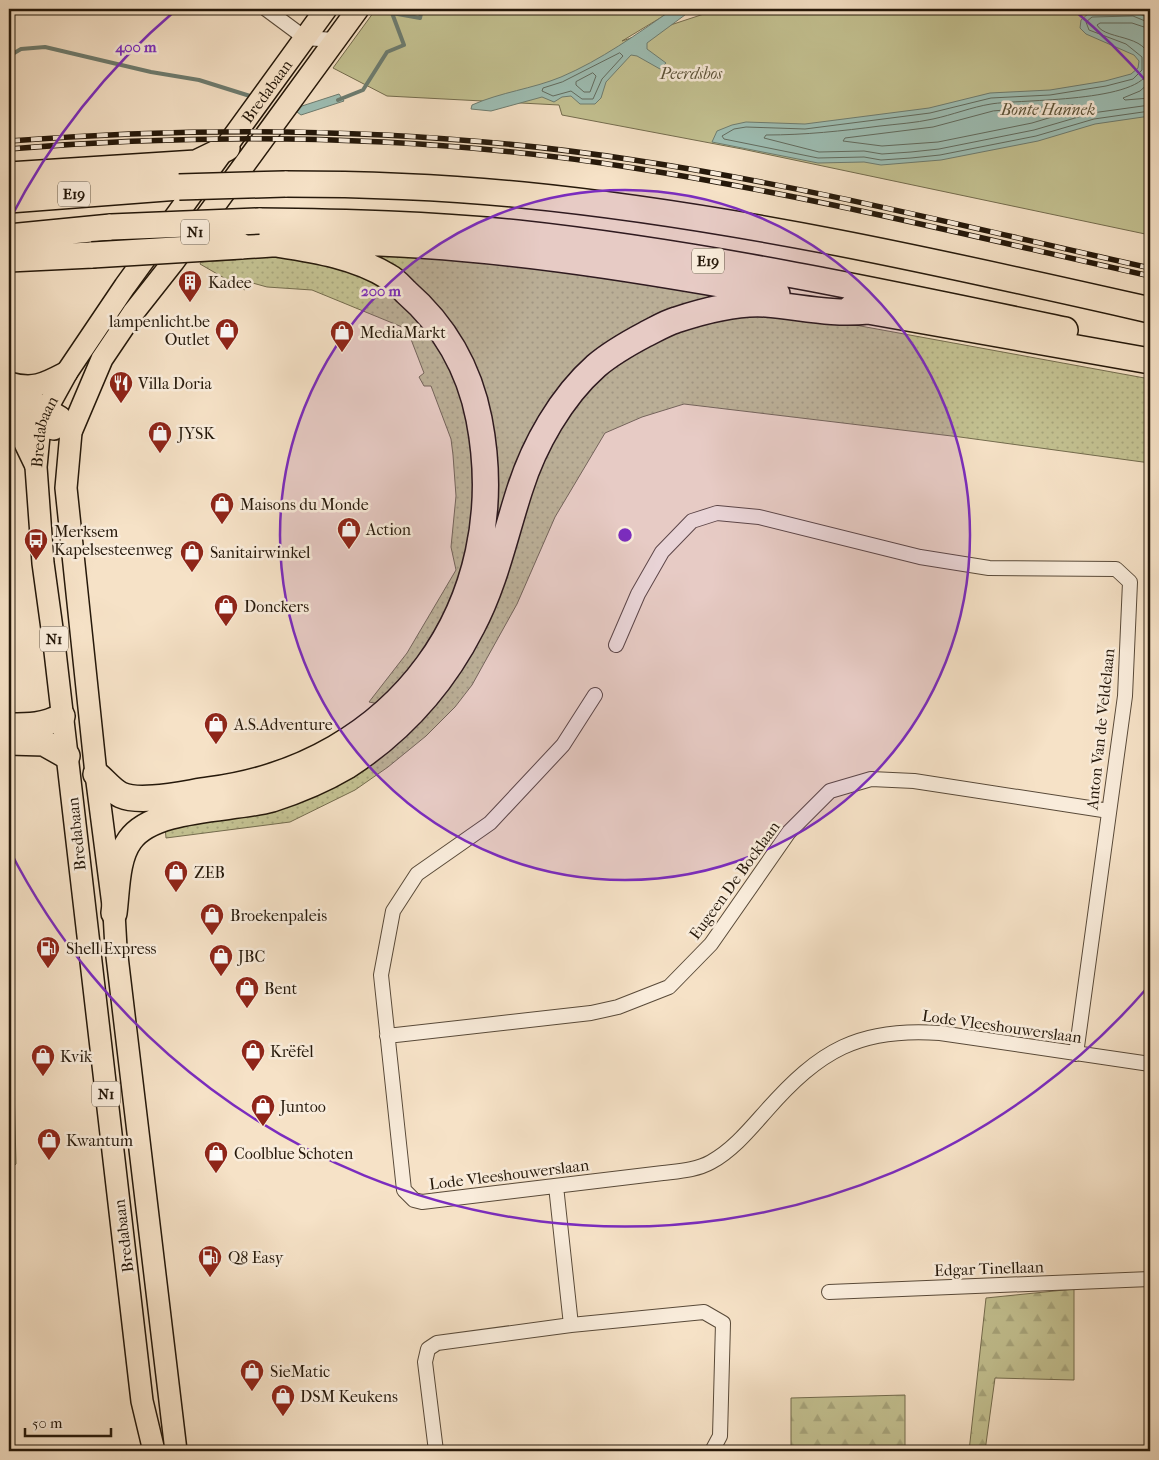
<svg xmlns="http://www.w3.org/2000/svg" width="1159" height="1460" viewBox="0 0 1159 1460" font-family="'IM FELL French Canon',serif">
	<defs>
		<pattern id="grass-dots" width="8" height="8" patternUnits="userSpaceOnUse" patternTransform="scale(1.25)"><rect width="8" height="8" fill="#c3c191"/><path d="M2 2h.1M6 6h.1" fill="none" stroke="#a7a57c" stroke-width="1.8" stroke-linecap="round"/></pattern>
		<pattern id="forest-firs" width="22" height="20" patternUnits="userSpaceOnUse" patternTransform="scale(1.25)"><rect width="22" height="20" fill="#c3c191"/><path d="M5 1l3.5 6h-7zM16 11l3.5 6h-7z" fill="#a7a57c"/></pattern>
	</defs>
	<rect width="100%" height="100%" fill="#f6e2c7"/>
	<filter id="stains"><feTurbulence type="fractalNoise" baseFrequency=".004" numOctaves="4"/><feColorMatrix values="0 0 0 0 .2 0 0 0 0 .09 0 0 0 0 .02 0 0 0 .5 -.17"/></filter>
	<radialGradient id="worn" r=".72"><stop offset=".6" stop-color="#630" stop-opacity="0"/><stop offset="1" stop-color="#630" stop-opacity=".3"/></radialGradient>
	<!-- grass -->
	<path fill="url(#grass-dots)" stroke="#746c4e" d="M361 253 474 260 715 291 723 302 564 393 477 577 467 366Z
		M284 254 357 273 391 291 422 320 451 370 469 423 475 510 459 583 426 651 379 704 369 702 407 653 456 570 451 547 456 496 453 455 451 439 431 386H424L419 377 424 373 407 329 312 290 267 287 249 282 245 290 200 264 201 262 236 260 241 255Z
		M762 314 803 317 855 325 1150 379V463L960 437 684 404 642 417 605 433 555 517 517 604 472 685 455 707 426 736 388 767 355 790 290 822 166 838 165 826 346 775 584 391 629 353 698 321Z"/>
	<!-- forest -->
	<path fill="url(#forest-firs)" stroke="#746c4e" d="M9 1082 14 1085 16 1164 9 1171Z
		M1074 1289V1380L995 1378 985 1451H969L986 1298Z
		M905 1395V1451H791V1398Z"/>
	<!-- park -->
	<path fill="#c3c191" stroke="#746c4e" d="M376 9H675L622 41 719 9H1150V235L742 149 562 115 559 105 387 96 333 68Z"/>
	<!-- water -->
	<path fill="#9dbeb4" stroke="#6d7c70" d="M673 9H693L647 43V49L666 63 660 69 637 56 631 55 606 82 601 98 595 104H580L571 96 562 97 554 102 542 97 491 111 471 109 472 105C501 92 532 89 561 77 601 60 637 34 673 9Z
		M1100 11H1134L1150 19V116L1095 124 1038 141 941 160 881 165 864 162 818 163 712 142 717 131 732 125 746 122 805 124 929 108 990 93 1050 90 1105 81 1131 74 1138 68 1139 61 1134 55 1086 34 1080 28 1081 20 1089 13Z
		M339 94 344 101 301 115 297 112 302 106Z"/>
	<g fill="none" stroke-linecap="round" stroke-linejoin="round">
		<!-- shore -->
		<path stroke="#616b5f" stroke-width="1" d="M1150 23 1133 16 1092 17 1086 22 1089 30 1126 44 1142 57V70L1133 79 1106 86 1050 95 991 98 930 113 805 129 746 127 734 129 722 136 724 139 818 158 864 157 881 160 911 158 940 155 1036 136 1094 119 1150 111
			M1150 29 1132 23H1100L1097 25C1106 42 1156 32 1149 69 1143 103 1020 99 991 104 972 107 952 115 933 119 915 123 897 124 880 126 842 131 805 135 766 135L764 138 819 152 864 151 882 154 911 152 939 149 1034 130 1092 113 1150 105
			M620 53 623 56 602 79 593 99H582L571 91 553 96 542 91 543 88 562 82Z
			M593 73 596 76 590 92H584L576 85V82Z
			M1150 82 1140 91 1123 98 1125 100 1150 98
			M1073 105 1076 107 1075 110 1032 123 938 142 882 146 843 141 845 138 933 127 993 111Z"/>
		<!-- stream -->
		<path stroke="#6d7c70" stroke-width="4" d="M9 56 21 49 45 47 151 72 199 80 250 96
			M338 100 363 90 387 52 404 45 392 13 420 18 422 9"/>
		<!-- street casing -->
		<g stroke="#594a39" stroke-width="16">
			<path id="street" d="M266 9 305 38 334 40
				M616 645 638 594 662 552 692 521 717 513 759 517 920 557 989 568 1116 569 1130 582 1125 696 1076 1054
				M595 695 563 745 490 823 417 874 393 911 381 975 404 1190 414 1200 422 1202 663 1173C679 1171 697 1170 711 1162 733 1150 750 1129 767 1110 819 1051 859 1027 940 1033L1150 1064
				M387 1036 591 1013 618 1007 669 987 711 944 789 832 830 791 871 779 914 781 1109 811
				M556 1186 571 1325
				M829 1292 1150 1279
				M436 1451 425 1362 428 1349 437 1343 571 1325 704 1312 723 1323 720 1436 712 1451"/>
		</g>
		<!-- primary casing -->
		<g stroke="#25180a" stroke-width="24">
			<g id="primary">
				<path d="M9 383C34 390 44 384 67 372"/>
				<path d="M9 387 60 417 71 432"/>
				<path d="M9 408 32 423 54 429"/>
				<path d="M9 420 22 437 35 464"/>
				<path id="s1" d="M154 1451 142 1401 54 643 43 563 36 467 40 425 46 410 67 372 125 286 326 9"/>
				<path d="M176 1451 116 948 114 913 96 774 66 488 71 432 102 359 133 313 174 261 358 9"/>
			</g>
		</g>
		<!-- highway casing -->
		<g stroke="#25180a" stroke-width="28">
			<path id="highway" d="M9 175 196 163 227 148
				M285 184C365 184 444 187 523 195 734 216 943 263 1150 310
				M9 200 179 187
				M259 221C345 222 431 224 517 233 701 253 884 292 1065 330
				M9 237 111 227
				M241 246C274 244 307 241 339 242 487 244 633 268 777 294
				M9 259 92 255
				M851 308 1150 361
				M9 726C28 726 45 726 62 716
				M9 742 44 743 67 756
				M96 774C104 780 112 791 121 795 141 804 186 793 209 790 396 766 515 605 479 419 469 368 445 326 406 292 401 287 395 280 389 277 355 256 315 250 277 244
				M114 913C117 891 116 859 130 840 154 806 234 810 272 799 297 791 325 779 347 766 401 731 443 684 472 627 495 584 505 535 520 489 534 445 561 397 596 366 611 353 629 343 646 334 656 329 666 323 676 320 703 311 737 302 766 304 801 307 832 315 868 311"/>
		</g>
		<!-- street -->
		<use href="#street" stroke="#f9ecdb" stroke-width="14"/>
		<!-- primary -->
		<use href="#primary" stroke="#f6e2c7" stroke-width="21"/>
		<!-- highway -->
		<use href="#highway" stroke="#f6e2c7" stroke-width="25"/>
		<!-- rail casing -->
		<g stroke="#25180a" stroke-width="5.5">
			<path id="rail" d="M9 141C218 125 426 128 634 160 807 186 979 230 1150 268
				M9 149C217 132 427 135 634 168 807 195 979 238 1150 276"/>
		</g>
		<!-- rail -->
		<use href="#rail" stroke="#f9ecdb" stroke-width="4" stroke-dasharray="11" stroke-linecap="butt"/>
		<!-- highway-bridge casing -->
		<g stroke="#25180a" stroke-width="28" stroke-linecap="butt">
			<path id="highway-bridge" d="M179 187 285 184
				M111 227 259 221
				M92 255 241 246"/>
		</g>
		<!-- highway-bridge -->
		<use href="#highway-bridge" stroke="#f6e2c7" stroke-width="25"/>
	</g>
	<!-- distance rings -->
	<circle cx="625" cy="535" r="345" fill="#7b2cbf" fill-opacity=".12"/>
	<g fill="none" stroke="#7b2cbf" stroke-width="2.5">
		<circle cx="625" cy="535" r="345"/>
		<path d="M1147 988A691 691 0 0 1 9 849M9 221A691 691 0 0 1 176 10M1074 10A691 691 0 0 1 1147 82"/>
	</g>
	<!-- icons -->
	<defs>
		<g id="building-pin" transform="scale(1.25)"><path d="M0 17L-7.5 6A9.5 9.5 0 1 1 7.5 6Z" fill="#8f2418" stroke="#f9ecdb"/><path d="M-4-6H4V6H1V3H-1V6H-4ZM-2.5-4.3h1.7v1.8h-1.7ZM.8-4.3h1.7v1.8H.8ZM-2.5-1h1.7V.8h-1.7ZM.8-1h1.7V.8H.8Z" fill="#fff"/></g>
		<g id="shop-pin" transform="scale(1.25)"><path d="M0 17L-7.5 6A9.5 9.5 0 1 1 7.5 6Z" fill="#8f2418" stroke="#f9ecdb"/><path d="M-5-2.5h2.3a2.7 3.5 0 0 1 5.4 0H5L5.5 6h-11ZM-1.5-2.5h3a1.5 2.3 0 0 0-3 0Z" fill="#fff"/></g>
		<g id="restaurant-pin" transform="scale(1.25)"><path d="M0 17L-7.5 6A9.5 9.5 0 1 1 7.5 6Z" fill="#8f2418" stroke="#f9ecdb"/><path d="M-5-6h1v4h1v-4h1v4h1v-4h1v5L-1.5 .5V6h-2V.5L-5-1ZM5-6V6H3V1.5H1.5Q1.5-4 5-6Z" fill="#fff"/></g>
		<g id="bus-pin" transform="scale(1.25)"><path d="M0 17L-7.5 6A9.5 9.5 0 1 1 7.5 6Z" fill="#8f2418" stroke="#f9ecdb"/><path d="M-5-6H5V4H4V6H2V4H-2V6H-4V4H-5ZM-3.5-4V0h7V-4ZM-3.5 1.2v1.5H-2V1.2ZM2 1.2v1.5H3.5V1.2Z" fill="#fff"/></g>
		<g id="fuel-pin" transform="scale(1.25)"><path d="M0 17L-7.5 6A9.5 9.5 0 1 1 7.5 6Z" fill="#8f2418" stroke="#f9ecdb"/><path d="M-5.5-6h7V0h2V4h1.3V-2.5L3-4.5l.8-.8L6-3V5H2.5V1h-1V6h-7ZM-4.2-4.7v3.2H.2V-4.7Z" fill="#fff"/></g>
	</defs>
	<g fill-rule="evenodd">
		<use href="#building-pin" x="190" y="282"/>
		<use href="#shop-pin" x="227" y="330"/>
		<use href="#shop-pin" x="342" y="332"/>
		<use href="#restaurant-pin" x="121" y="383"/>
		<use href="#shop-pin" x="160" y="433"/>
		<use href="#shop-pin" x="222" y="504"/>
		<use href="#shop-pin" x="349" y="529"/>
		<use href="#bus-pin" x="36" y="540"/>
		<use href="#shop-pin" x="192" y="552"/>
		<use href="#shop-pin" x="226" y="606"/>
		<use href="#shop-pin" x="216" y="724"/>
		<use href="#shop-pin" x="176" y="872"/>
		<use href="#shop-pin" x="212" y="915"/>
		<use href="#fuel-pin" x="48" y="948"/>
		<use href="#shop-pin" x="221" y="956"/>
		<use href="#shop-pin" x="247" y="988"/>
		<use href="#shop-pin" x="253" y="1051"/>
		<use href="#shop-pin" x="43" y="1056"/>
		<use href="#shop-pin" x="263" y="1106"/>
		<use href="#shop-pin" x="49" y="1140"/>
		<use href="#shop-pin" x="216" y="1153"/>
		<use href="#fuel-pin" x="210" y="1257"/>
		<use href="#shop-pin" x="252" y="1371"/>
		<use href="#shop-pin" x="283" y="1396"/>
	</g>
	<g text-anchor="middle" stroke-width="5" stroke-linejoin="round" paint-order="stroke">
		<!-- shield labels -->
		<g fill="#f9ecdb" stroke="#655849" stroke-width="1">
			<rect x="58" y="181.5" width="32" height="25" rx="4"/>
			<rect x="181" y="219.5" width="28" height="25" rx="4"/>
			<rect x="692" y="248.5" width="32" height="25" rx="4"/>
			<rect x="40" y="626.5" width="28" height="25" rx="4"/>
			<rect x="92" y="1081.5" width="28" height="25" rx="4"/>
		</g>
		<g font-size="15" font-weight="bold" fill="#25180a">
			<text x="74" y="199">E19</text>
			<text x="195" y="237">N1</text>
			<text x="708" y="266">E19</text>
			<text x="54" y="644">N1</text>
			<text x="106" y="1099">N1</text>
		</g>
		<!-- park labels -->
		<g font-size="16" font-style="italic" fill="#5c5339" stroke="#f9ecdb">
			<text x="691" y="79">Peerdsbos</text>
			<text x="1048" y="115">Bonte Hannek</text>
		</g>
		<!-- street labels -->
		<g font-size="16" fill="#25180a" stroke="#f9ecdb">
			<text dy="6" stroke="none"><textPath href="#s1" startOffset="1438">Bredabaan</textPath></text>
			<text dy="6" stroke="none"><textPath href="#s1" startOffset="1028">Bredabaan</textPath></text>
			<text transform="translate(1100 729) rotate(-84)" y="6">Anton Van de Veldelaan</text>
			<text transform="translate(76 834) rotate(-96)" y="6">Bredabaan</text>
			<text transform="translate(734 880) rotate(-54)" y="6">Eugeen De Bocklaan</text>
			<text transform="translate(1002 1026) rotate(8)" y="6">Lode Vleeshouwerslaan</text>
			<text transform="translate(509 1174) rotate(-7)" y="6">Lode Vleeshouwerslaan</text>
			<text transform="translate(123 1236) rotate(-97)" y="6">Bredabaan</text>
			<text transform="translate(989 1268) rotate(-2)" y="6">Edgar Tinellaan</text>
		</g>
		<!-- poi labels -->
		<g font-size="16" fill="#25180a" stroke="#f9ecdb" text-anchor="start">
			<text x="208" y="288">Kadee</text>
			<text x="210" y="327" text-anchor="end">lampenlicht.be<tspan x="210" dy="18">Outlet</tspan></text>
			<text x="360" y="338">MediaMarkt</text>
			<text x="138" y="389">Villa Doria</text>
			<text x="178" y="439">JYSK</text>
			<text x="240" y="510">Maisons du Monde</text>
			<text x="366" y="535">Action</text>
			<text x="54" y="537">Merksem<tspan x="54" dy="18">Kapelsesteenweg</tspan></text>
			<text x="210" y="558">Sanitairwinkel</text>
			<text x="244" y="612">Donckers</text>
			<text x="234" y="730">A.S.Adventure</text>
			<text x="194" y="878">ZEB</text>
			<text x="230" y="921">Broekenpaleis</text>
			<text x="66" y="954">Shell Express</text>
			<text x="238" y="962">JBC</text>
			<text x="264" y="994">Bent</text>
			<text x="270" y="1057">Krëfel</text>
			<text x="60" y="1062">Kvik</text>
			<text x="280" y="1112">Juntoo</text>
			<text x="66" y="1146">Kwantum</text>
			<text x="234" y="1159">Coolblue Schoten</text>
			<text x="228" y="1263">Q8 Easy</text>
			<text x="270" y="1377">SieMatic</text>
			<text x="300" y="1402">DSM Keukens</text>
		</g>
	</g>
	<circle cx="625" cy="535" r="8" fill="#7b2cbf" stroke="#f9ecdb" stroke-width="2.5"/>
	<g font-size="15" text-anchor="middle" font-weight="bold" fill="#7b2cbf" stroke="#f9ecdb" stroke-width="5" stroke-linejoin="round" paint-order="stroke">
		<text x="136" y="52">400 m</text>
		<text x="381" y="296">200 m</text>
	</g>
	<!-- margin -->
	<rect width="1159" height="1460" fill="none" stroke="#f6e2c7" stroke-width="30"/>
	<rect x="10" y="10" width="1139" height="1440" fill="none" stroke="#25180a" stroke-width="2.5"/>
	<rect x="15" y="15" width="1129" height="1430" fill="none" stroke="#25180a"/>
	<!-- scale -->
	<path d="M25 1428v8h86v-8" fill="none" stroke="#25180a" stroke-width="2.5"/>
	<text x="32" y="1428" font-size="15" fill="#25180a" stroke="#f9ecdb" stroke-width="4" paint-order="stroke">50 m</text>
	<rect width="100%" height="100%" filter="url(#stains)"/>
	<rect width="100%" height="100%" fill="url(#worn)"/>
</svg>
